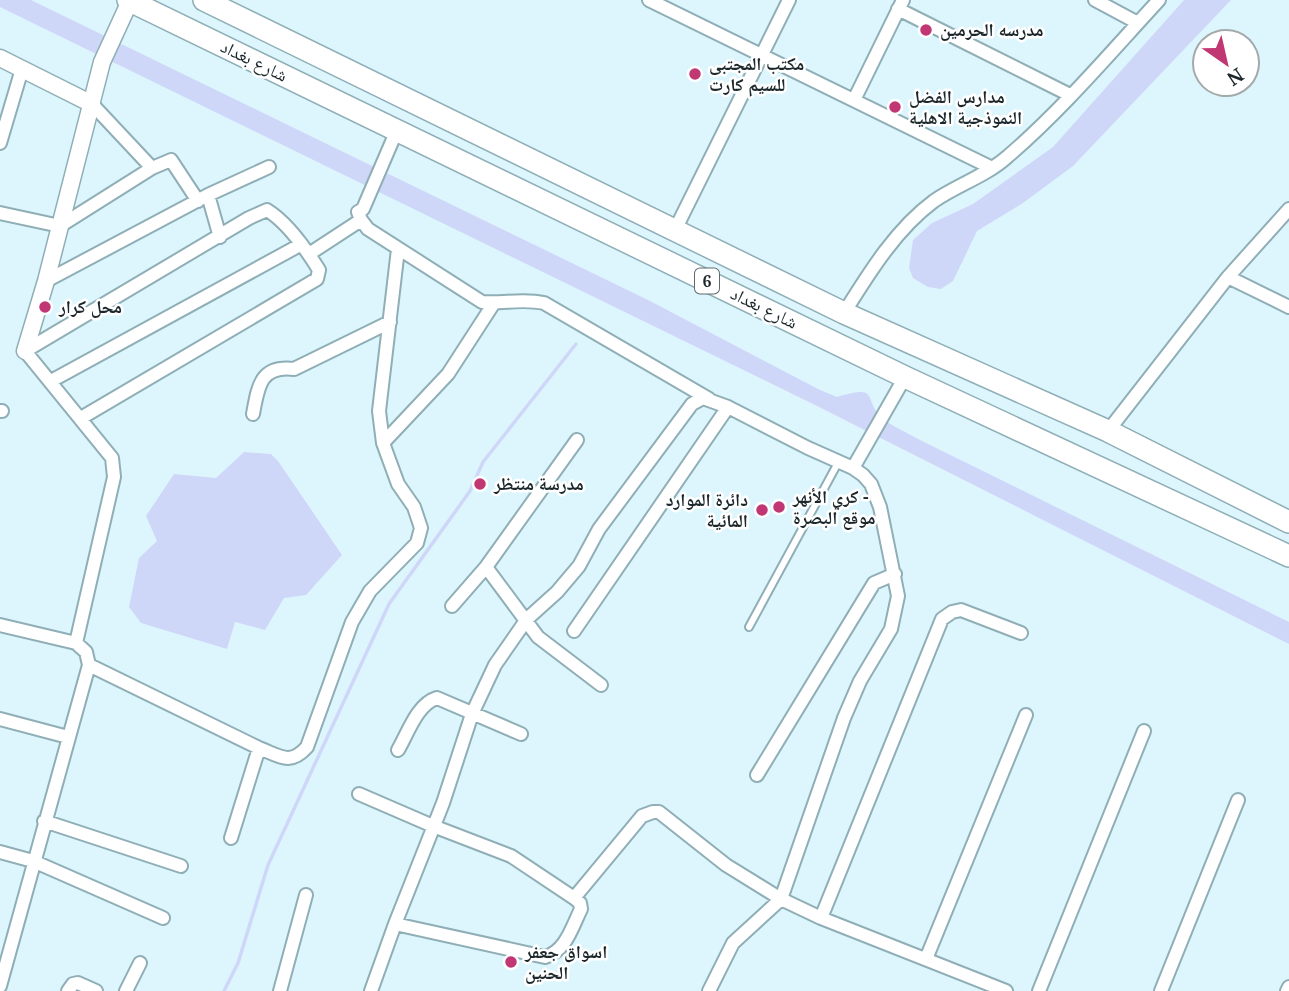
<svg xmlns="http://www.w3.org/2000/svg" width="1289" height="991" viewBox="0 0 1289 991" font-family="'Noto Serif','Noto Naskh Arabic',serif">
	<rect width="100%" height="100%" fill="#ddf6fe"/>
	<!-- water -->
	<path fill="#cfd7f8" d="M0 0H31L650 301 820 390 837 397C882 383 862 401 883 419 895 428 910 434 922 441L1289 622V644L815 405 0 7Z
		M1184 0H1231L1073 166 1023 203 977 231 953 281 941 289 928 287 913 278 909 268 913 240 932 223 973 204 1053 147Z
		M244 452 271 454 278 461 342 555 306 595 284 598 265 630 235 622 227 649 141 623 129 607 139 558 157 541 146 516 174 474 216 478Z"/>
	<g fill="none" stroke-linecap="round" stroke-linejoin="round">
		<!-- stream -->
		<path stroke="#cfd7f8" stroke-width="3.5" d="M224 991 238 963 268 865 389 604 470 491 483 462 576 344"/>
		<!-- service casing -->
		<g stroke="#8faeb6" stroke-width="10">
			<path id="service" d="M749 627 839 461"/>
		</g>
		<!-- minor casing -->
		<g stroke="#8faeb6" stroke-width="16">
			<path id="minor" d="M649 0 992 168
				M1095 0 1138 23
				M898 9 1070 95
				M854 100 903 0
				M92 104 152 168
				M397 130 363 209 358 212 361 220 368 229 482 302C503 304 522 298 544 303L709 399
				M0 143 22 69
				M208 195 220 237
				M0 213 60 226 152 168 171 160 198 201
				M675 230 789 0
				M309 254 361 220
				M1228 277 1289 307
				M46 281 208 195 269 167
				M844 313C869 273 896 229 934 201 957 185 986 176 1007 157 1061 111 1111 52 1159 0
				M51 381 300 245
				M0 411H2
				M253 414C258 387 260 365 294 369L390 322
				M1108 431 1228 277 1289 209
				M577 440 486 567 538 637 601 685
				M383 443 448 374 494 303
				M853 468 905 377
				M452 606 486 567
				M0 625 76 643 86 652 89 665 0 986
				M574 631 728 407
				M76 643 114 477 112 458 25 351 249 218 267 210C288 223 306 249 319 270L317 279 81 418
				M89 665 259 748C280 756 290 766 307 747L352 622 370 591 417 543 421 528 414 507 398 484 383 443 379 411 398 249
				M0 719 68 737
				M398 750C408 733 417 704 437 698L521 734
				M757 775 874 583 895 574
				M359 794 433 826 511 856 574 898 580 903 581 909C572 927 566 951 545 957L395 924
				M44 821 181 866
				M231 838 259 748
				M0 852 33 861 163 918
				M574 898 642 816 653 812H659L726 865 781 899 821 918 1006 991
				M821 918 942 619 952 612 961 610 1021 633
				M926 959 1026 715
				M68 991 73 984 78 983 96 991
				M126 991 140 963
				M280 991 306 895
				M371 991 395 924 443 803 472 714 495 665 527 619 557 592 579 566 599 529 692 404 703 398 728 407 808 448 853 468 863 475 871 484 880 507 898 596 891 629 860 681 844 718 781 899 733 943 709 991
				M1039 991 1144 731
				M1161 991 1238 800
				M1287 991 1289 987"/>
		</g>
		<!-- tertiary casing -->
		<g stroke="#8faeb6" stroke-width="19">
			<path id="tertiary" d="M0 58 92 104
				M25 351 46 281 102 62 130 1"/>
		</g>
		<!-- trunk casing -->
		<g stroke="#8faeb6" stroke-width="24">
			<path id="trunk" d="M128 0 905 377 1289 556
				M204 0 844 313 1108 431 1289 522"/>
		</g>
		<!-- service -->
		<use href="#service" stroke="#fff" stroke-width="6"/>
		<!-- minor -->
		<use href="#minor" stroke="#fff" stroke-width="12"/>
		<!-- tertiary -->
		<use href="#tertiary" stroke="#fff" stroke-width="16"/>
		<!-- trunk -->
		<use href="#trunk" stroke="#fff" stroke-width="21"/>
	</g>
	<!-- markers -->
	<g fill="#c03773" stroke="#fff" stroke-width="2.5">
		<circle cx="926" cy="30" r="7"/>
		<circle cx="695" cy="74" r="7"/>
		<circle cx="895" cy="107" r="7"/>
		<circle cx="45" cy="307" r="7"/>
		<circle cx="480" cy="484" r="7"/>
		<circle cx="779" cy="507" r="7"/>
		<circle cx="762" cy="510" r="7"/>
		<circle cx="511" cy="962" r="7"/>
	</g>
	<g text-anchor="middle" stroke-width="5" stroke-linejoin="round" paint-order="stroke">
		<!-- shield labels -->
		<rect fill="#fff" stroke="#5f686a" stroke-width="2" x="695" y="268.5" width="24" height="25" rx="5"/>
		<g font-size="16" font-weight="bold" fill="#1b272a">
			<text x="707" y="287">6</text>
		</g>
		<!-- poi labels -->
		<g font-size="18" font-weight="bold" fill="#1b272a" stroke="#fff" text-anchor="start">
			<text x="940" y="36">مدرسه الحرمين</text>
			<text x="709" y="70">مكتب المجتبى<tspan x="709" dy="21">للسيم كارت</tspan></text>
			<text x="909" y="103">مدارس الفضل<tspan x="909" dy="21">النموذجية الاهلية</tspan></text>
			<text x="59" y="313">محل كرار</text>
			<text x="494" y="490">مدرسة منتظر</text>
			<text x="793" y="503">كري الأنهر -<tspan x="793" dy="21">موقع البصرة</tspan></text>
			<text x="748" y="506" text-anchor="end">دائرة الموارد<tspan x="748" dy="21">المائية</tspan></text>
			<text x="525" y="958">اسواق جعفر<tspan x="525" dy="21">الحنين</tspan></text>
		</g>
		<!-- street labels -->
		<g font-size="18" fill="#1b272a" stroke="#fff">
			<text transform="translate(254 61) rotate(26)" y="6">شارع بغداد</text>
			<text transform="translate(764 308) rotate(26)" y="6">شارع بغداد</text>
		</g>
	</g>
	<!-- north arrow -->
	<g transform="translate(1226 63) rotate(146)"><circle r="33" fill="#ffffff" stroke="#a4a9aa" stroke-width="2"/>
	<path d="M0-5L12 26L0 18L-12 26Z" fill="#c03773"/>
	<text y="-10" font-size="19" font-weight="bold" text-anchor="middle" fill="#1b272a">N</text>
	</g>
</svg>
